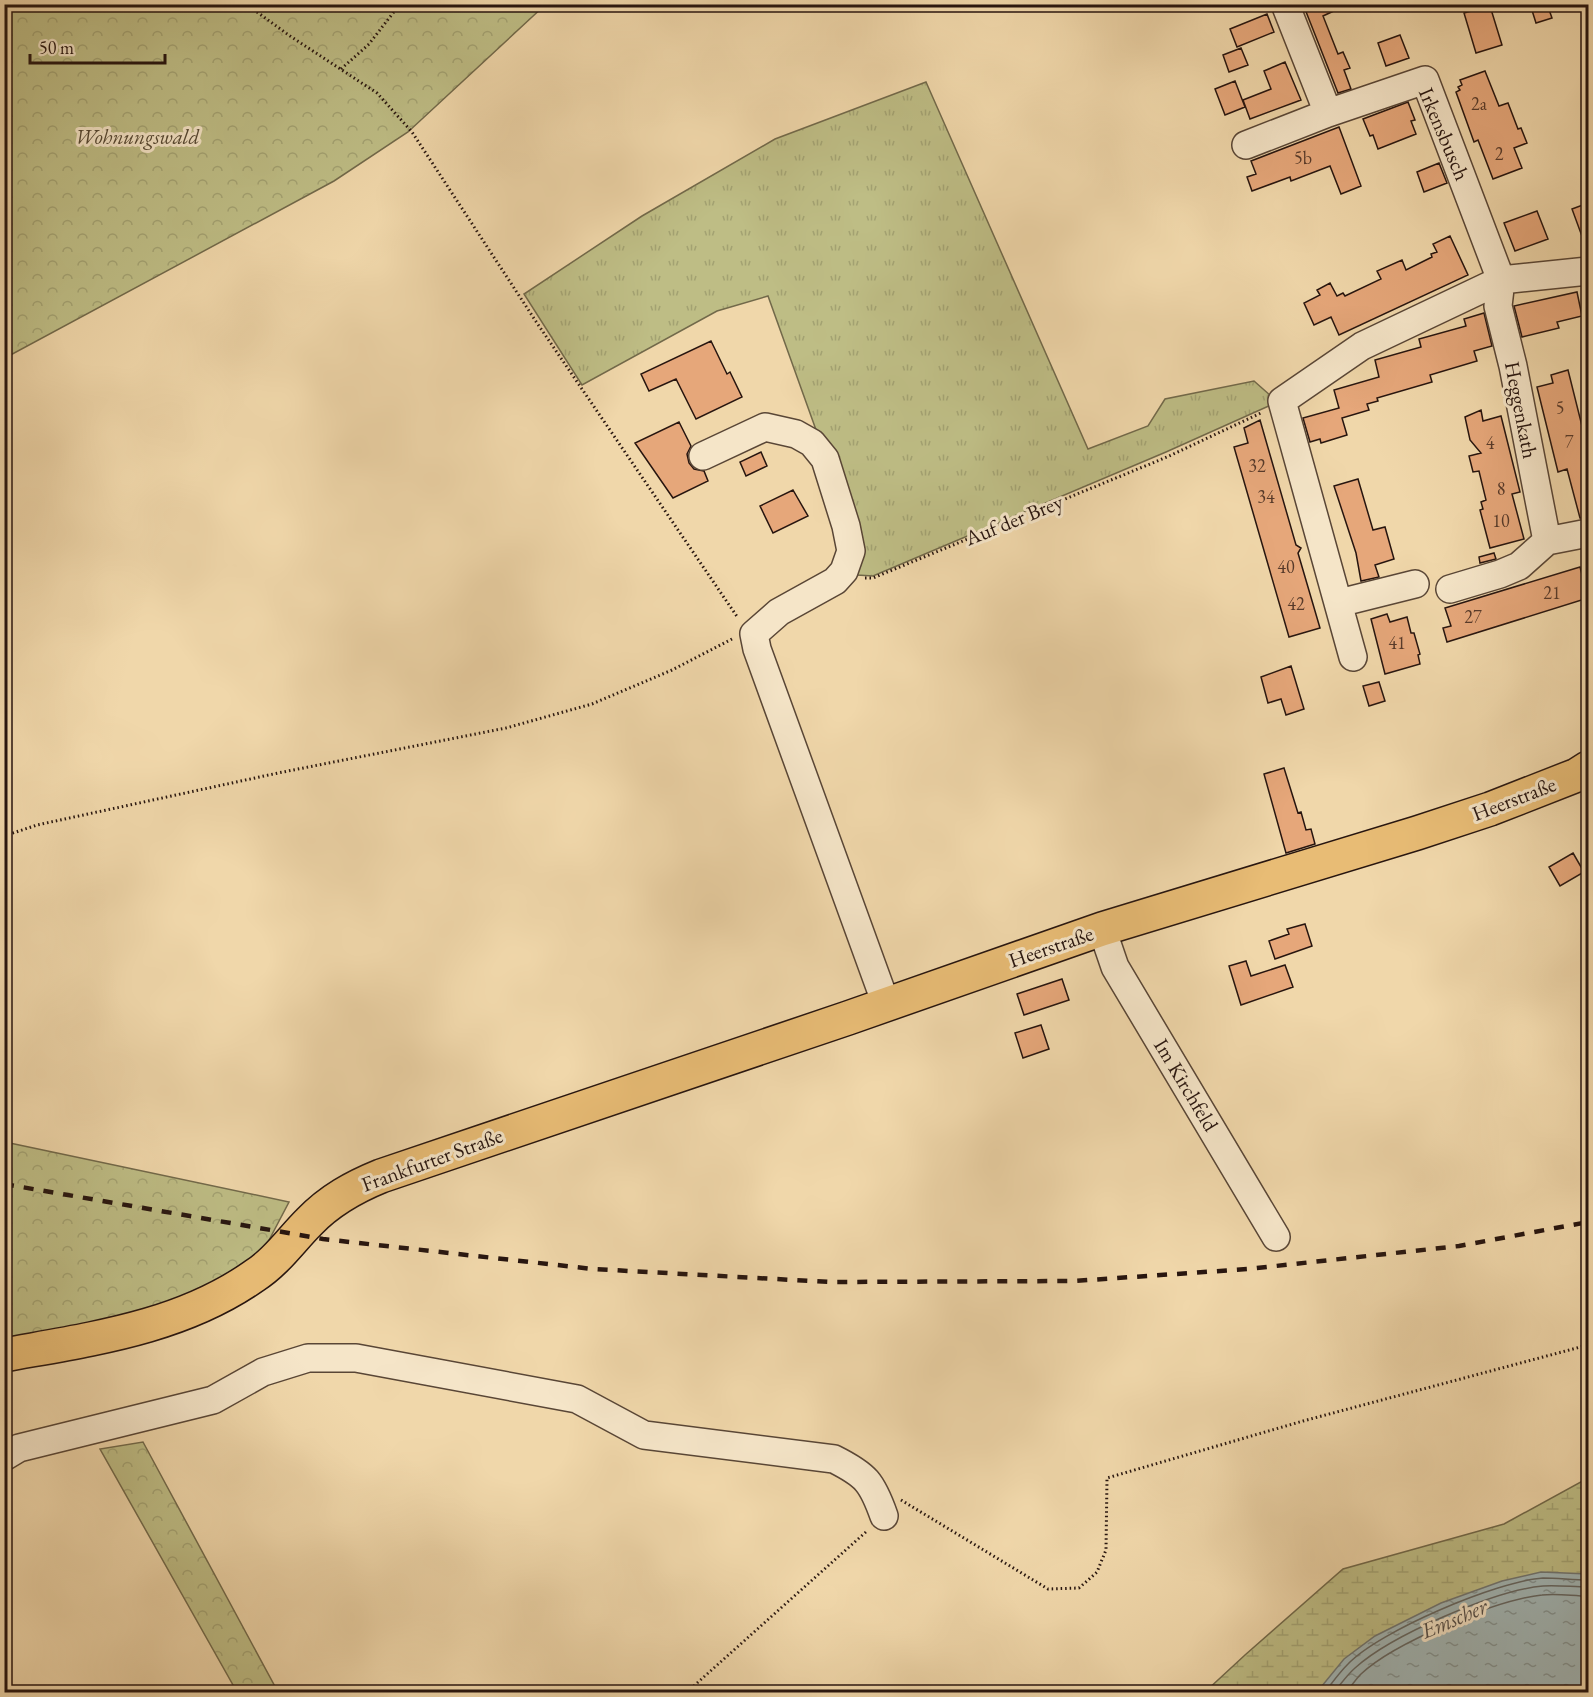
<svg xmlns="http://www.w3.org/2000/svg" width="1593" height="1697" viewBox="0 0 1593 1697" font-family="'EB Garamond',serif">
	<defs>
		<pattern id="grass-tufts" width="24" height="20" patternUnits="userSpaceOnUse" patternTransform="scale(1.5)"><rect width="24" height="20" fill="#bebd85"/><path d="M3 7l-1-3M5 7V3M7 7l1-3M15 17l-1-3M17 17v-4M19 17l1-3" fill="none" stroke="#a3a272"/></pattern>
		<pattern id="forest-crowns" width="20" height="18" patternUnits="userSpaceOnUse" patternTransform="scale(1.5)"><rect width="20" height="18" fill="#bebd85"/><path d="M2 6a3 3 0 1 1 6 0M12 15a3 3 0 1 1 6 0" fill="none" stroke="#a3a272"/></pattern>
		<pattern id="wetland-marsh" width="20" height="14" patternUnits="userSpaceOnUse" patternTransform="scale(1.5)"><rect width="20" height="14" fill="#bebd85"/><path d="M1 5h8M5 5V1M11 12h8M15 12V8" fill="none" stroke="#a3a272"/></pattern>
		<pattern id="water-ripples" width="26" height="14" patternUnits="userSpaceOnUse" patternTransform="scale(1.5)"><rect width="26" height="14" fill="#a1b6b6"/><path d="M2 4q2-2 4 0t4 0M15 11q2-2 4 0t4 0" fill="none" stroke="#839392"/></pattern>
	</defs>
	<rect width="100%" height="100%" fill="#f0d7aa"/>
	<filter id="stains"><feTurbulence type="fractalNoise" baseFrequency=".00333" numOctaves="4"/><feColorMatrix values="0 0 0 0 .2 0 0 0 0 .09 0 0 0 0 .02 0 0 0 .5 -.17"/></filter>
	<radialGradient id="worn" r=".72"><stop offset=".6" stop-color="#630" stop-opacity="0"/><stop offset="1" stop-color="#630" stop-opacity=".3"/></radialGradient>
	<!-- grass -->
	<path fill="url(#grass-tufts)" stroke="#72694a" stroke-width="1.5" d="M926 82 1088 449 1148 426 1165 399 1254 381 1271 396V405L1166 452 873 576 857 575 846 570 825 455 768 296 717 311 582 385 524 294 642 216 775 139Z"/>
	<!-- forest -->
	<path fill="url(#forest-crowns)" stroke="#72694a" stroke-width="1.5" d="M5 4H545V5L408 132 334 181 5 358Z
		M5 1142 289 1202 257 1263 132 1325 5 1350Z
		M143 1442 278 1692H237L100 1449Z"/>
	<!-- wetland -->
	<path fill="url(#wetland-marsh)" stroke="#72694a" stroke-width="1.5" d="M1588 1478V1692H1205L1245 1655 1343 1569 1504 1524Z"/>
	<!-- water -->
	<path fill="url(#water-ripples)" stroke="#707673" stroke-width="1.5" d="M1541 1572 1588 1574V1692H1317L1344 1659 1375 1636 1441 1603 1502 1581Z"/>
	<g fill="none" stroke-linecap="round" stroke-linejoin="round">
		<!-- shore -->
		<path stroke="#646662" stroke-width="1.5" d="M1325 1692C1332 1683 1339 1673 1348 1664 1379 1631 1498 1581 1543 1578 1558 1578 1573 1580 1588 1580
			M1334 1692C1341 1684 1347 1675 1355 1668 1390 1636 1495 1590 1543 1586 1558 1585 1573 1587 1588 1587
			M1346 1692C1351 1687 1355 1680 1361 1674 1394 1643 1496 1600 1542 1595 1557 1593 1573 1596 1588 1596"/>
	</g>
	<!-- building -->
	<path fill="#e6a77a" stroke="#27150f" stroke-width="1.5" d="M1303 4H1349L1323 16 1338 54 1343 52 1350 68 1344 70 1351 89 1338 93Z
		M1530 4H1547L1552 18 1536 23Z
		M1490 6 1502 45 1476 53 1464 13Z
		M1267 14 1274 32 1237 47 1230 29Z
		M1400 35 1409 58 1386 66 1378 43Z
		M1241 48 1248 65 1229 72 1223 55Z
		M1285 62 1301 100 1250 119 1243 100 1271 89 1264 71Z
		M1485 71 1499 106 1508 103 1518 129 1521 128 1527 143 1514 148 1522 168 1493 179 1478 140 1474 142 1456 92 1460 90 1458 87 1462 85 1460 80Z
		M1235 81 1245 107 1225 115 1215 89Z
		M1408 102 1415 120 1411 121 1416 134 1378 149 1373 135 1370 136 1363 119Z
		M1339 127 1361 186 1341 194 1330 166 1291 181 1290 177 1252 191 1247 177 1256 174 1251 161Z
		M1439 163 1447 183 1424 192 1417 172Z
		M1588 203V249L1587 250 1572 209Z
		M1537 211 1548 239 1515 251 1504 223Z
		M1450 236 1468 275 1339 335 1331 317 1314 325 1304 303 1320 295 1317 290 1330 283 1337 296 1343 293 1345 296 1381 279 1377 271 1402 260 1406 270 1432 257 1431 254 1437 252 1433 244Z
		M1577 292 1582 316 1557 322 1559 328 1522 337 1514 306Z
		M1484 313 1492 346 1474 351 1477 361 1430 375 1432 382 1377 398 1378 401 1367 404 1369 410 1342 418 1347 435 1321 443 1320 439 1310 442 1303 418 1339 408 1334 390 1379 377 1375 360 1421 347 1419 339 1466 326 1464 319Z
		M711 341 727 374 730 372 742 397 696 419 676 379 649 391 641 374Z
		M1568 370 1588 450V518H1580L1567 469 1558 472 1537 387 1553 383 1551 375Z
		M1481 410 1483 421 1501 416 1520 492 1512 494 1524 539 1490 548 1480 510 1483 509 1481 502 1486 500 1479 471 1473 472 1469 456 1481 453 1470 440 1465 417Z
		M1260 420 1296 545 1301 548 1298 553 1320 628 1289 637 1234 447 1248 443 1244 428Z
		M679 422 691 446 687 454 689 463 694 469 704 471 708 481 673 498 635 443Z
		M761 452 767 466 746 476 740 462Z
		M1358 479 1373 530 1385 527 1394 559 1375 565 1379 577 1361 581 1356 553 1334 486Z
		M793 490 808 516 773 533 760 506Z
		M1494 553 1496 559 1480 563 1479 557Z
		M1580 567 1588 598 1447 642 1443 628 1451 626 1445 608Z
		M1387 614 1390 622 1407 617 1411 633H1414L1420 654 1418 655 1420 664 1385 674 1371 619Z
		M1291 666 1304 709 1286 715 1281 699 1268 703 1261 677Z
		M1379 682 1385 701 1369 706 1363 686Z
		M1284 768 1298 813 1301 812 1306 830 1311 829 1315 844 1286 853 1264 774Z
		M1573 853 1584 872 1560 886 1549 867Z
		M1305 924 1312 946 1275 959 1269 941 1289 934 1287 929Z
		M1246 961 1251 976 1285 965 1293 987 1241 1005 1229 966Z
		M1062 979 1069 1000 1024 1015 1017 994Z
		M1041 1025 1049 1049 1023 1058 1015 1033Z"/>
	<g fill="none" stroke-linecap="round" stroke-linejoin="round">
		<!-- minor casing -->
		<g stroke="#594636" stroke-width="30">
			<path id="minor" d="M1285 4 1328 113 1425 80 1501 280 1498 306 1513 366 1547 541
				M1246 145 1328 113
				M703 456 765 427 796 434 812 443 825 459 846 526 851 551 844 571 835 581 779 612 754 634 757 649 886 1004
				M1450 589 1500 574 1519 566 1547 541 1588 533
				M1339 603 1415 584
				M1353 657 1282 401 1362 346 1501 280 1588 271
				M1102 929 1115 967 1276 1237
				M4 1457 19 1448 213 1400 263 1372 308 1358H356L577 1399 644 1435 834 1459C866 1475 872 1482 884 1516"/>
		</g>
		<!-- major casing -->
		<g stroke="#27150f" stroke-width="36">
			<path id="major" d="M4 1355C91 1339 180 1328 254 1276 276 1262 291 1240 309 1222 330 1200 354 1187 381 1176L848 1018 1102 929 1417 833 1490 809 1577 775 1588 768"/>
		</g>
		<!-- path -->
		<path stroke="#27150f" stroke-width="3" stroke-dasharray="1.5 3" stroke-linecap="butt" d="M246 4 290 36 377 93 412 132 537 323 738 618
			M341 69 369 44 400 4
			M865 578H873L1167 457 1263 412
			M4 836 37 825 278 773 506 728 592 704 672 670 732 639
			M901 1500 1048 1589 1079 1588 1097 1572 1106 1550 1107 1478 1303 1421 1588 1345
			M687 1692 867 1531"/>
		<!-- minor -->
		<use href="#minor" stroke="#f5e5c8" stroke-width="27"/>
		<!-- major -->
		<use href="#major" stroke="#e8bc75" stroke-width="33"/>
		<!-- rail -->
		<path stroke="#27150f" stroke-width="4.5" stroke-dasharray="10 10" stroke-linecap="butt" d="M4 1184 323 1239 593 1269 830 1282 1074 1281 1248 1269 1459 1246 1588 1222"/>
	</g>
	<g text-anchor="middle" stroke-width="6" stroke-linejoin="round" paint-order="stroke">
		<!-- number labels -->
		<g font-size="18" fill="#573a2a">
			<text x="1479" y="110">2a</text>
			<text x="1499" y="160">2</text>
			<text x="1303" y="164">5b</text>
			<text x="1560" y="414">5</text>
			<text x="1569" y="448">7</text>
			<text x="1490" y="449">4</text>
			<text x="1257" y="472">32</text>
			<text x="1501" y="495">8</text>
			<text x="1266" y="503">34</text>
			<text x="1501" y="527">10</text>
			<text x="1286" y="573">40</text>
			<text x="1552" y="599">21</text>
			<text x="1296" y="610">42</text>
			<text x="1473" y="623">27</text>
			<text x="1397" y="649">41</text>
		</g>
		<!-- street labels -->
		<g font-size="21" fill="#27150f" stroke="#f5e5c8">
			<text transform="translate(1444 134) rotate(67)" y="7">Irkensbusch</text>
			<text transform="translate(1521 410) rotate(79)" y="7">Heggenkath</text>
			<text transform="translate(1014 520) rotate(-22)" y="7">Auf der Brey</text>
			<text transform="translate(1514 799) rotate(-21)" y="7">Heerstraße</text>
			<text transform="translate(1051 947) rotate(-19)" y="7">Heerstraße</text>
			<text transform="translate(1186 1085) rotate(59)" y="7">Im Kirchfeld</text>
			<text transform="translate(432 1160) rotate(-20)" y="7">Frankfurter Straße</text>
		</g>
		<!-- park labels -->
		<g font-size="21" font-style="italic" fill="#544732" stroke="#f5e5c8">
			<text x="137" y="144">Wohnungswald</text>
		</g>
		<!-- water labels -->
		<g font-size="22" font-style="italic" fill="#524d49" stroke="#f5e5c8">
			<text transform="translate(1454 1618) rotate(-23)" y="8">Emscher</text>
		</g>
	</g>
	<!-- margin -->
	<rect width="1593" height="1697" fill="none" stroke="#f0d7aa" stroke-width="24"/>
	<rect x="6" y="6" width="1581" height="1685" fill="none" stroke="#27150f" stroke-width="3"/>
	<rect x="12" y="12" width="1569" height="1673" fill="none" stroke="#27150f" stroke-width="1.5"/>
	<!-- scale -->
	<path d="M30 54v9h135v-9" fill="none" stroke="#27150f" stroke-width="3"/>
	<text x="39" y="54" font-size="18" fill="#27150f" stroke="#f5e5c8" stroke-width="4.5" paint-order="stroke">50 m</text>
	<rect width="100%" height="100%" filter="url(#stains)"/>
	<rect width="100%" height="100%" fill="url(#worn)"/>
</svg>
